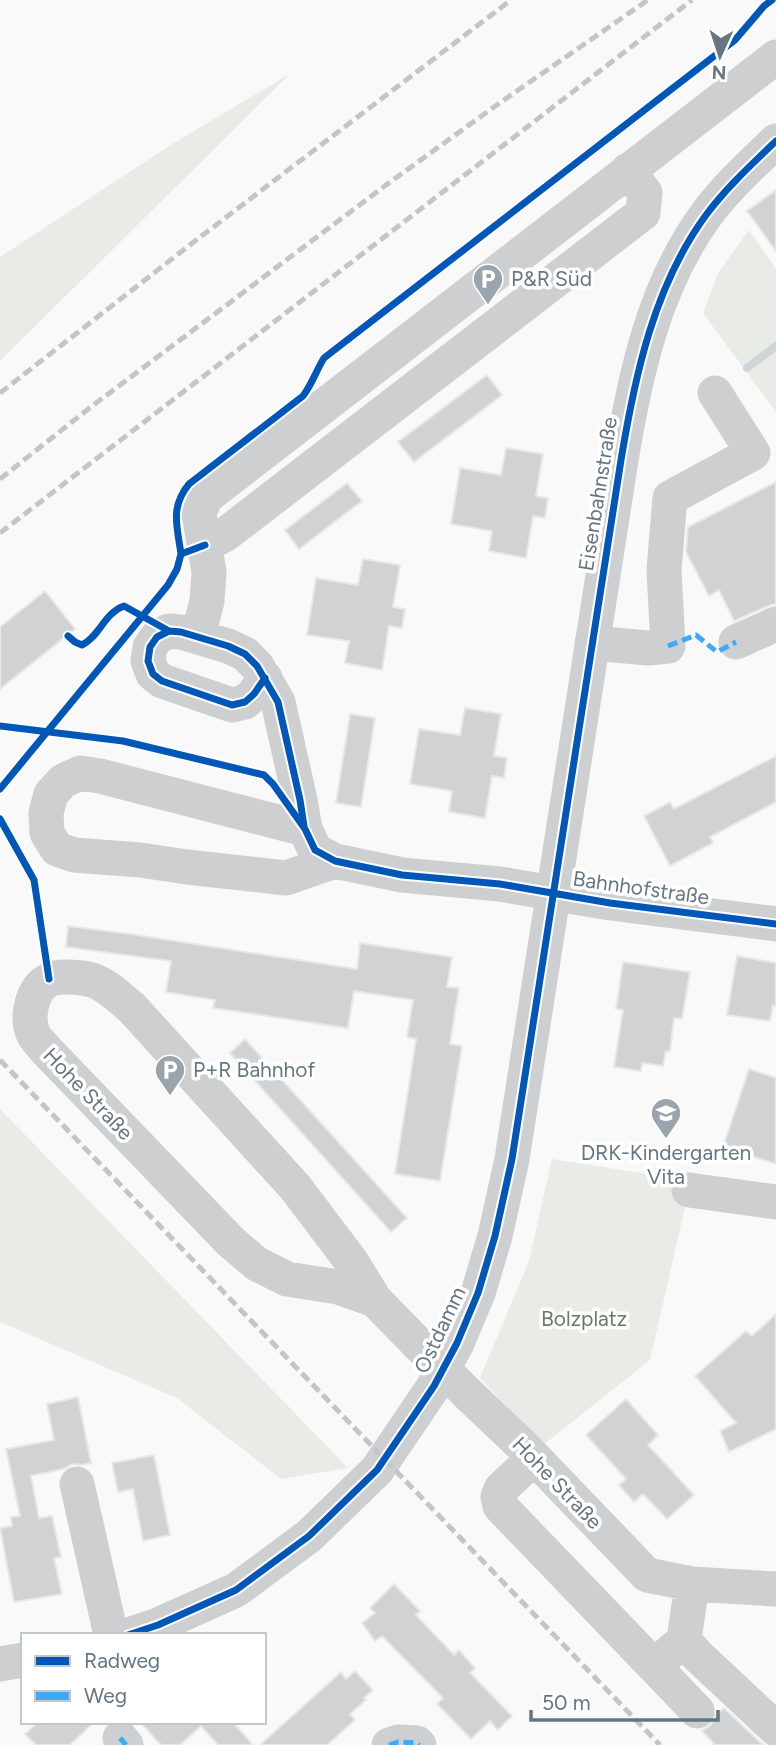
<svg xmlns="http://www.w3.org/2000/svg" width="776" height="1745" viewBox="0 0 776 1745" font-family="Figtree,sans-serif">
	<rect width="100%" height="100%" fill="#f9f9f9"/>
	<!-- green -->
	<path fill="#e8ebe6" d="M291 73 0 361V257L169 146Z
		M749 230 776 269V412L703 313 718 273Z
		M0 1109 348 1468 281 1479 177 1398 0 1322Z
		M552 1159 691 1181 650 1360 543 1445 480 1378 529 1261Z"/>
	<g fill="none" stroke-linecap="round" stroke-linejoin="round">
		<!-- stream -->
		<path stroke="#ced6d9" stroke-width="8" d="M747 368 776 346"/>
	</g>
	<!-- building -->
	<path fill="#d0d2d3" stroke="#e8e8e8" stroke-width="2" d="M776 190V251L747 211Z
		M487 375 502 395 414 462 398 442Z
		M506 448 543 454 536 496 548 498 545 518 533 516 526 558 489 551 492 531 451 524 460 468 501 475Z
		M776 482V604L768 606 734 621 719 590 709 596 686 552 688 527Z
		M347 483 362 501 299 549 285 530Z
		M363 559 400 565 393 607 405 609 402 628 389 626 382 670 345 663 349 641 307 635 316 578 358 585Z
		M45 591 75 629 0 689V627Z
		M465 708 501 714 494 756 507 758 504 778 492 776 485 818 449 812 452 791 410 784 419 729 460 735Z
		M350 714 375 718 361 807 336 803Z
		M776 756V802L710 837 713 843 670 866 644 816 670 802 674 809Z
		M68 926 130 934 357 969 360 943 452 957 447 987 459 988 450 1044 462 1046 440 1181 395 1174 416 1039 407 1037 413 1000 354 991 348 1028 213 1008 215 1000 166 992 171 961 66 947Z
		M737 956 776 963V1006L773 1005 770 1021 727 1015Z
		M623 962 690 972 682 1019 674 1018 670 1052 666 1051 663 1066 642 1063 641 1071 614 1067 623 1010 616 1009Z
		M245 1039 407 1218 391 1232 230 1053Z
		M749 1069 776 1078V1164L723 1147Z
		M776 1314V1429L729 1452 720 1431 736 1423 695 1376 746 1331 752 1336Z
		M78 1397 91 1463 83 1465 73 1464 63 1469 31 1476 39 1518 52 1516 61 1557 54 1558 62 1594 14 1602 0 1528 12 1526 11 1517 20 1516 6 1449 54 1440 47 1404Z
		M626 1399 658 1435 648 1445 694 1495 667 1519 643 1494 634 1502 619 1485 626 1479 586 1435Z
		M154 1455 170 1535 143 1541 133 1489 118 1492 112 1463Z
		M394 1584 420 1611 416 1615 454 1655 459 1650 475 1668 470 1673 512 1716 498 1730 490 1721 471 1739 437 1704 443 1698 382 1636 375 1641 362 1623 375 1613 370 1608Z
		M355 1671 373 1690 364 1698 366 1700 350 1714 355 1720 327 1745H260L341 1672 346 1679Z
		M724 1708 762 1744 765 1745H715L702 1731 711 1725 716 1714Z
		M38 1722H94L70 1745H36L25 1734Z
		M140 1722H233L253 1745H218L201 1726 180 1745H161Z"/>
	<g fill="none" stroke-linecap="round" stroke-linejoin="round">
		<!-- minor -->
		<path stroke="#cecfd0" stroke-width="35" d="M205 545 226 534 643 213 645 193 628 170
			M198 637 207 601 209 572 199 513 206 497 776 57
			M736 642 776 624
			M592 643 648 648 668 646 664 570 670 498 753 453 715 393
			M265 678 254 694 245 702 232 705 162 681 153 674 148 661 150 647 157 637 169 631 181 632 228 646 245 654 257 666 278 702 300 800 305 829 315 850 335 861 402 875 500 884 610 903 776 924
			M305 829 100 776 80 773 63 781 51 794 46 813 47 833 57 849 74 855 140 860 187 867 286 878 335 861
			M689 1190 776 1202
			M375 1300 338 1287 287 1279 257 1264 231 1242 46 1050C42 1045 35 1039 33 1033 26 1017 32 988 49 980 58 975 81 977 92 980 107 985 120 998 132 1008L295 1187 351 1261 375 1300 418 1344
			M469 1395 525 1448 647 1575 692 1584 776 1589
			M534 1458 501 1489 498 1497 500 1506 654 1666 684 1640 692 1584
			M77 1484 111 1635
			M128 1635 158 1625 236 1590 309 1536 377 1470 434 1386 457 1343 478 1293 495 1236 512 1159 621 460C635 375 654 286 706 215 726 188 752 164 776 141
			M684 1640 698 1656 776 1729
			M0 1664 23 1660
			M654 1666 697 1711
			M120 1738 126 1745
			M389 1745 398 1742 417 1743 419 1745"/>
		<!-- rail -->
		<path stroke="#c3c5c6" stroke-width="5" stroke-dasharray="10 5" stroke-linecap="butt" d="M0 393 195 241 511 0
			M0 479 87 410 386 185 501 102 648 0
			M0 533 692 0
			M0 1060 660 1745"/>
		<!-- minor-bridge -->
		<path stroke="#cecfd0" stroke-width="35" d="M418 1344 469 1395"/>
		<!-- quiet -->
		<path stroke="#3fa9f5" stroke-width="5" stroke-dasharray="10 5" stroke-linecap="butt" d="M668 646 696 635 717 652 736 642
			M120 1738 126 1745
			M389 1745 398 1742 417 1743 419 1745"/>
		<!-- cycleway casing -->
		<g stroke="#fff" stroke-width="11">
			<path id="cycleway" d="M181 554C177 526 170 507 189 484L303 396C312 384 316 371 324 358L735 40 764 6 772 0
				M68 636 75 642 82 645C100 636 104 613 124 606L169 631
				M265 678 254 694 245 702 232 705 162 681 153 674 148 661 150 647 157 637 169 631 181 632 228 646 245 654 257 666 278 702 300 800 304 826
				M0 726 123 741 264 775 273 784 305 829 315 850 335 861 402 875 500 884 610 903 776 924
				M0 789 168 585 177 569 181 554 205 545
				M0 819 34 880 49 979
				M128 1635 158 1625 236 1590 309 1536 377 1470 434 1386 457 1343 478 1293 495 1236 512 1159 621 460C635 375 654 286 706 215 726 188 752 164 776 141"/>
		</g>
		<!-- cycleway -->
		<use href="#cycleway" stroke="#0057b8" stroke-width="7"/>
	</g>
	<!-- icons -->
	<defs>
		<g id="parking-pin" transform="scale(1.575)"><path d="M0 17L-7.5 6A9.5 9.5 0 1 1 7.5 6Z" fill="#99a4ac" stroke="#fff"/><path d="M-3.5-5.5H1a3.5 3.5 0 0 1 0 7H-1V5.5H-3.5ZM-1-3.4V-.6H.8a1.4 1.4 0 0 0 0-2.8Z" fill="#fff"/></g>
		<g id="school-pin" transform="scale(1.575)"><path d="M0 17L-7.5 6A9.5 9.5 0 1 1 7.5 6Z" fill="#99a4ac" stroke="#fff"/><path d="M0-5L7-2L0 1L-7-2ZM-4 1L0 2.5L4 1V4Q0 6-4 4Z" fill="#fff"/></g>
	</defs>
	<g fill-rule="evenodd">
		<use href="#parking-pin" x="488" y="279"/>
		<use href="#parking-pin" x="170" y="1070"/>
		<use href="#school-pin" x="666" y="1113"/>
	</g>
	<g text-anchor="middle" stroke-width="7" stroke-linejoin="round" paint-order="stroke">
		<!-- poi labels -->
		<g font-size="21" fill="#657683" stroke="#fff" text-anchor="start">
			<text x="511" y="286">P&amp;R Süd</text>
			<text x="193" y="1077">P+R Bahnhof</text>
			<text x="666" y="1160" text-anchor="middle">DRK-Kindergarten<tspan x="666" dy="24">Vita</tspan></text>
		</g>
		<!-- street labels -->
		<g font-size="21" fill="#657683" stroke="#fff">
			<text transform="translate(598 494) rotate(-81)" y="7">Eisenbahnstraße</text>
			<text transform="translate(641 888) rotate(8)" y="7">Bahnhofstraße</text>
			<text transform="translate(88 1094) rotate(46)" y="7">Hohe Straße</text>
			<text transform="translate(440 1330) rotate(-65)" y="7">Ostdamm</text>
			<text transform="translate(557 1483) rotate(46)" y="7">Hohe Straße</text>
		</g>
		<!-- park labels -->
		<g font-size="21" fill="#687a64" stroke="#fff">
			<text x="584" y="1326">Bolzplatz</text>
		</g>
	</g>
	<!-- legend -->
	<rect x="21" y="1633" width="245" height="91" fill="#ffffff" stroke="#c1c8cd" stroke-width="2"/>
	<rect x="35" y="1656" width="35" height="10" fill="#0057b8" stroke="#c1c8cd" stroke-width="2"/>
	<text x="84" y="1668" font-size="21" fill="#657683">Radweg</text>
	<rect x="35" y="1691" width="35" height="10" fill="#3fa9f5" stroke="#c1c8cd" stroke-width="2"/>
	<text x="84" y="1703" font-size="21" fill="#657683">Weg</text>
	<!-- north arrow -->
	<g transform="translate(720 56) rotate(183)" stroke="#ffffff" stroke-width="5" paint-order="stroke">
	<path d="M0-5L12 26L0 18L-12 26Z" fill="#657683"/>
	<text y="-10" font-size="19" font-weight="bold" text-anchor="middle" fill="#657683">N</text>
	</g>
	<!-- scale -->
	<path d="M531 1710v10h187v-10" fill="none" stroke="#657683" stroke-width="3.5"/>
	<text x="542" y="1710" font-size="21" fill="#657683" stroke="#ffffff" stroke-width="5" paint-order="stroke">50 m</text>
</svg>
